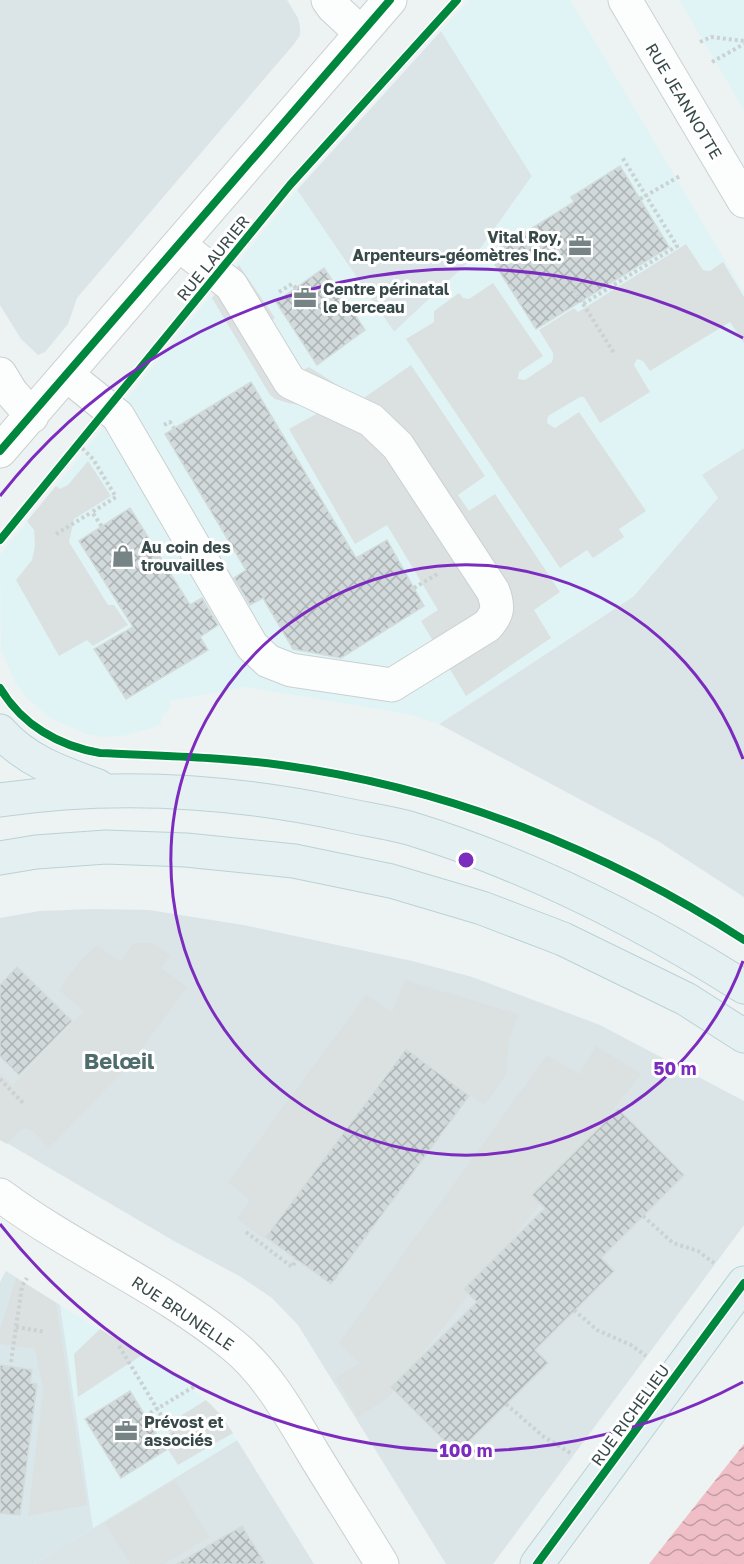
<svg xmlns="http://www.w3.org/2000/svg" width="744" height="1564" viewBox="0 0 744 1564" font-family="'Golos Text',sans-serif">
	<defs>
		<pattern id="water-waves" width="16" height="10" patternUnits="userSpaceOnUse" patternTransform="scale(1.5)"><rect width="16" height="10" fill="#f0bec6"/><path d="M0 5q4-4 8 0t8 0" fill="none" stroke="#c39ca3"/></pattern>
		<pattern id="building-cross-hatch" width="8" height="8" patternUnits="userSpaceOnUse" patternTransform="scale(1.5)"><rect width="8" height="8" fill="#d2d9da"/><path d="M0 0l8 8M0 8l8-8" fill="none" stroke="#abb2b3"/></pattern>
	</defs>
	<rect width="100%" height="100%" fill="#edf2f3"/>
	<!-- residential -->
	<path fill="#dbe5e7" d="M0 0H287L298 18 300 27V35L294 44 77 298 68 324 45 352 38 355 21 339 0 305Z
		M441 31 532 176 475 256 394 332 297 190Z
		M744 448V897L658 841 439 724 634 596 701 475Z
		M93 909 149 910 243 925 412 961 472 977 600 1025 744 1101V1225L493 1564H446L298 1325 272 1298 241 1277 174 1241 0 1139V918L40 911Z
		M237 1440 314 1564H34Z"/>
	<!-- commercial -->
	<path fill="#e0f4f5" d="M469 0H570L744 292V448L702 475 718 498 634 596 439 724 415 716 385 710 245 687 170 701V709L161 717V724L148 729 122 736 104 737 86 734 50 718 26 697 15 682 1 650 0 555 297 190 394 332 475 256 532 176 441 31Z
		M679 0H744V110Z
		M60 1305 184 1382 215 1408 237 1440 93 1528Z"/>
	<!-- education -->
	<path fill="#d9e7ea" d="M6 1271 60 1305 93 1528 34 1564H0V1282Z"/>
	<!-- parking -->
	<path fill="#dbe0e1" d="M686 244 703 270 710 271 723 262 744 297V343L730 322 650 371 643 361 637 359 634 365 650 392 600 423 584 397H580L548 416 547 423 555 428 579 412 646 511 619 529 624 537 593 558 587 550 560 568 406 339 434 322V311L459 293 463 298 469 299 493 283 543 356 519 372 518 379 525 380 552 362 553 358V353L539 330 574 308 578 312Z
		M239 265 275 318 267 323 303 370 309 367 361 400 411 365 485 476 458 495 469 511 495 494 560 592 534 610 551 638 466 696 421 621 438 610 387 525 355 544 289 429 318 413 316 408 288 403 275 399 270 395 212 298Z
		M88 461 111 496 74 519 69 542 108 605H114L128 625 93 646 87 640 59 656 16 580 32 560 35 546 34 530 27 521 56 486 60 489 68 485Z
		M134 943H153L170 956 161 968 187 987 131 1063 49 1148 32 1130 26 1128 20 1130 7 1144 0 1140V1073L13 1085 84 1011 59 990 80 961 97 945 120 962Z
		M405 980 518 1014 509 1040 506 1075 484 1105 405 1047 264 1239 237 1219 250 1200 228 1182 366 995 392 1012Z
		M596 1046 641 1074 389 1397 358 1417 335 1378 360 1363 339 1343 547 1055 579 1074Z
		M16 1278 56 1303 87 1505 28 1516 43 1390 35 1349 0 1344V1330Z
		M100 1329 142 1355 78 1397 74 1354Z
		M206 1400 221 1415 233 1433 178 1465 163 1442 182 1415Z
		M175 1480 209 1537 164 1564H130L105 1523Z"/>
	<!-- water -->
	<path fill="url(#water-waves)" d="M744 1444V1564H649Z"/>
	<!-- building -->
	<path fill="url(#building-cross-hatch)" stroke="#d3dbdb" stroke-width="1.5" d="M620 166 669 247 536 329 489 255 574 202 571 197Z
		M324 268 365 330 317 365 276 302Z
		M251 382 356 558 387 540 424 606 341 658 293 649 263 598 250 605 234 578 246 570 165 434Z
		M130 508 190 605 202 598 218 625 200 637 208 650 126 699 94 649 133 627 79 541Z
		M17 967 72 1021 19 1075 0 1056V985Z
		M406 1049 469 1096 331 1284 266 1237Z
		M618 1109 684 1175 601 1258 614 1271 535 1350 548 1363 457 1453 391 1387 477 1302 464 1289 545 1208 532 1195Z
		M0 1365 32 1370 30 1383 37 1384 20 1515 0 1513Z
		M130 1391 166 1450 121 1478 85 1419Z
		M242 1526 265 1564H177Z"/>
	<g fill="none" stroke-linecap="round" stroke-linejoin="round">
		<!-- minor casing -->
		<g stroke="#cbd0d1" stroke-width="35">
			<path id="minor" d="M328 0 333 7 361 33
				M625 0 744 201
				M0 374 11 392 32 416
				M67 375 118 416 252 646 268 661 291 670 392 685 487 626C498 614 499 607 493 591L398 446 371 420 290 382 231 285 179 245
				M0 451 390 0
				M0 1195C74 1250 162 1287 234 1346 268 1374 290 1415 312 1451 335 1489 359 1526 382 1564"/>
		</g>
		<!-- major casing -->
		<g stroke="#bad2d5" stroke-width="35">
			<path id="major" d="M0 731C26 761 62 773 98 786
				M0 800C115 783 229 790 342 814 364 819 387 822 409 828 527 864 640 921 744 987
				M0 858 36 852 106 847 186 850 294 861 391 881 482 908 563 939 686 999 744 1036
				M537 1564 744 1283"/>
		</g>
		<!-- path -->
		<path stroke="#cbd2d3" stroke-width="4" stroke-dasharray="3 3" stroke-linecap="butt" d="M700 42 711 37 744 41
			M712 62 744 44
			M640 199 680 176
			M279 292 292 284 296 288
			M573 292 575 291 583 304 677 246 622 157
			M583 304 614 353
			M164 425 170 422 174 428
			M78 444 93 459 116 497 92 512 102 527
			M56 534 92 512
			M414 588 439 573
			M0 1079 23 1103
			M643 1216 673 1243 698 1251 714 1263
			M246 1232 292 1267 297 1259
			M574 1310 597 1330 631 1345 646 1356
			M16 1327 45 1332
			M119 1346 178 1443
			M11 1362 22 1286 27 1278
			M506 1404 544 1437 572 1454
			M145 1416 195 1386"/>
		<!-- minor -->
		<use href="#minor" stroke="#fcfdfd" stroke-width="33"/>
		<!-- major -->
		<use href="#major" stroke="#e5f0f2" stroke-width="33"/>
		<!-- cycleway casing -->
		<g stroke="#fff" stroke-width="11">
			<path id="cycleway" d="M0 451 390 0
				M0 540 290 185 457 0
				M0 688C22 725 59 746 100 753 161 756 221 757 281 765 445 787 606 850 744 940
				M537 1564 744 1283"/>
		</g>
		<!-- cycleway -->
		<use href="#cycleway" stroke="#00873e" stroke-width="8"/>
	</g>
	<!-- distance rings -->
	<g fill="none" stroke="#7b2cbf" stroke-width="3">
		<path d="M743 961A295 295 0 1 1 743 759"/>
		<path d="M743 1382A591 591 0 0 1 0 1224M0 496A591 591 0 0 1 743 338"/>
	</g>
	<!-- icons -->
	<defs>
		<g id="office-bare" transform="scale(1.8)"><path d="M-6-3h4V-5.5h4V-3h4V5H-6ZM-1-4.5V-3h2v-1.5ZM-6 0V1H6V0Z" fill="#778485" stroke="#fff" stroke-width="2.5" paint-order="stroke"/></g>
		<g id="shop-bare" transform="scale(1.8)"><path d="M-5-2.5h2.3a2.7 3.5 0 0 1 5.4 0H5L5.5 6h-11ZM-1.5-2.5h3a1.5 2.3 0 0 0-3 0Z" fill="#778485" stroke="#fff" stroke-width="2.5" paint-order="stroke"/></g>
	</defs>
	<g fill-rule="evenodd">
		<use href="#office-bare" x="580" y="246"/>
		<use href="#office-bare" x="305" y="298"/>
		<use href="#shop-bare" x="123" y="556"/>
		<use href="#office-bare" x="126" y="1431"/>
	</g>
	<g text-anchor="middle" stroke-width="6" stroke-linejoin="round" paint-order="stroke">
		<!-- street labels -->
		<g font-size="16" fill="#38494a" stroke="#fff">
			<text transform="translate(684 101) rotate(59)" y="6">RUE JEANNOTTE</text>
			<text transform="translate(213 258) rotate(-51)" y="6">RUE LAURIER</text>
			<text transform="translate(183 1313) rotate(34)" y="6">RUE BRUNELLE</text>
			<text transform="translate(630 1415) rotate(-54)" y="6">RUE RICHELIEU</text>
		</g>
		<!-- poi labels -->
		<g font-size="16" font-weight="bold" fill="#38494a" stroke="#fff" text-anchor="start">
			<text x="562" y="243" text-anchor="end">Vital Roy,<tspan x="562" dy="18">Arpenteurs-géomètres Inc.</tspan></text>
			<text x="323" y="295">Centre périnatal<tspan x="323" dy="18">le berceau</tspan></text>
			<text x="141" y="553">Au coin des<tspan x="141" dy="18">trouvailles</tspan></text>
			<text x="144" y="1428">Prévost et<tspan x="144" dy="18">associés</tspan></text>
		</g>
		<!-- district labels -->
		<g font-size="22" font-weight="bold" fill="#4f6c6d" stroke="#fff">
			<text x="119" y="1069">Belœil</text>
		</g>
	</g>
	<circle cx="466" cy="860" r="9" fill="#7b2cbf" stroke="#fff" stroke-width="3"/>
	<g font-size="18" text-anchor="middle" font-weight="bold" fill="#7b2cbf" stroke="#fff" stroke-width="6" stroke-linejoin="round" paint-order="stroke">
		<text x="675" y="1075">50 m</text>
		<text x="466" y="1457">100 m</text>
	</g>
</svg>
